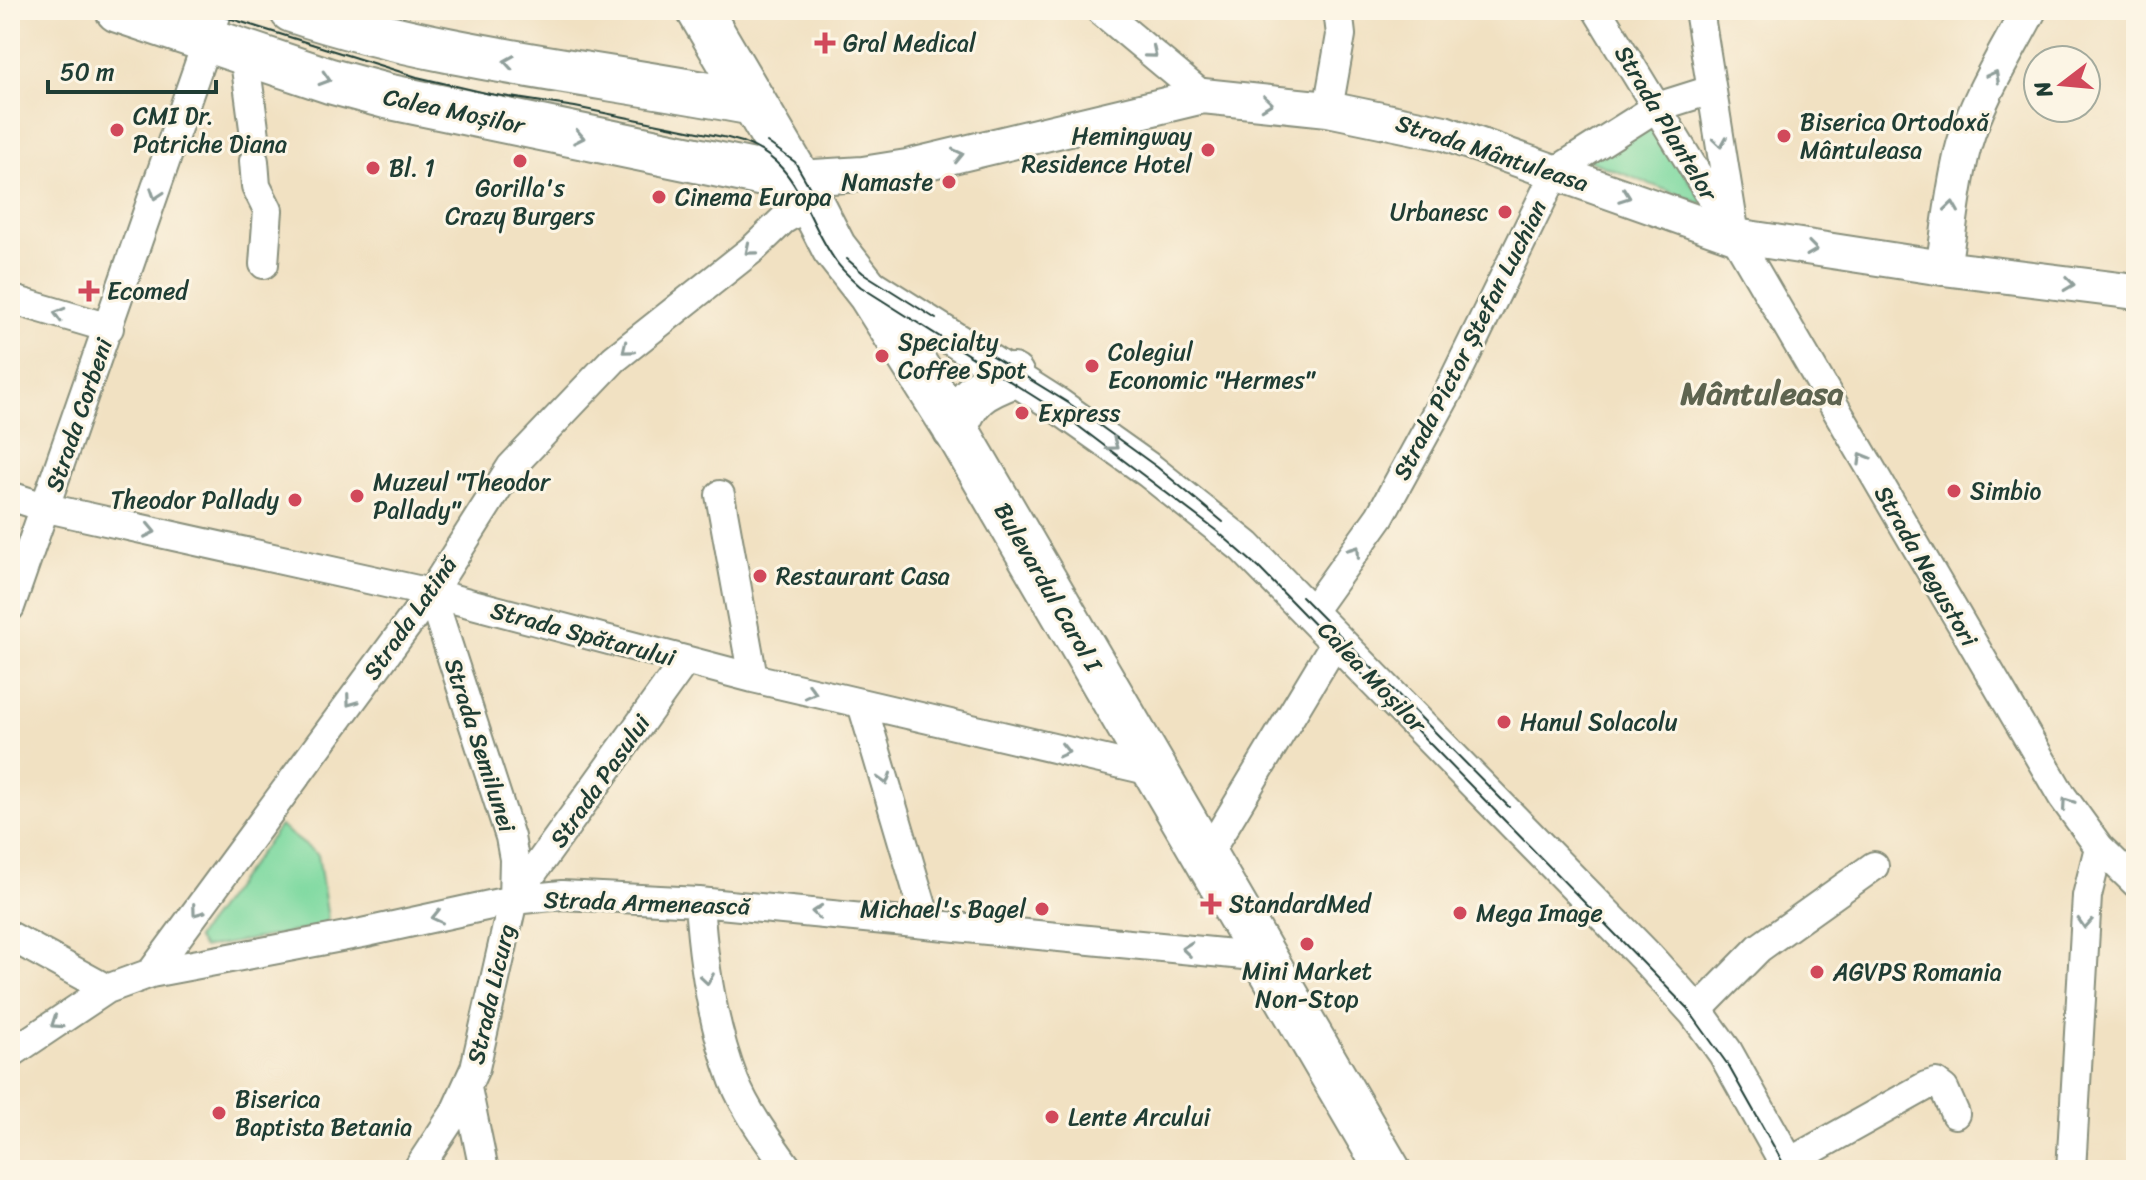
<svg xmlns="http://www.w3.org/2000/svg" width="2146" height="1180" viewBox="0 0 2146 1180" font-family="Sriracha,sans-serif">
	<rect width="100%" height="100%" fill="#fcf5e5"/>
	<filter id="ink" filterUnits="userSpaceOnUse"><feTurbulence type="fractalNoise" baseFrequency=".0125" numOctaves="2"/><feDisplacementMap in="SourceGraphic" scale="16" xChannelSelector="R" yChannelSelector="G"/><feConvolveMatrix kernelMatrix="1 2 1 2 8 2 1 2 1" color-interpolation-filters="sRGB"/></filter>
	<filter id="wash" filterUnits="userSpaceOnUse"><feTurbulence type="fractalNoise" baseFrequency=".006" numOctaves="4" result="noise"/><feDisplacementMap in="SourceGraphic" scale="32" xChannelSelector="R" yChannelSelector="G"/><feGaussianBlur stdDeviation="1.8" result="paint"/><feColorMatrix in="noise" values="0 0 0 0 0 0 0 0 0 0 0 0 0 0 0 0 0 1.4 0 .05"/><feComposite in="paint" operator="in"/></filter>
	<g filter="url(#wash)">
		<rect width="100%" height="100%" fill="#f1e1c2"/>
		<!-- green -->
		<path fill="#7ed9a0" stroke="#4e8b6a" stroke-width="2" d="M1652 122 1705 205 1587 160Z
			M280 826 318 855 328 919 321 927 203 948 196 938Z"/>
	</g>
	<g filter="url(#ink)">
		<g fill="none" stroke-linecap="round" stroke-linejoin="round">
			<!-- minor casing -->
			<g stroke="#888f7b" stroke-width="32">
				<path id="minor" d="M1100 10 1203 96
					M1597 10 1735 236 2062 796 2099 847 2136 883
					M1699 10 1733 223
					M244 53 255 136
					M1328 109 1341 35 1338 10
					M254 161 256 186 268 210 264 264
					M10 299 109 328
					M720 495 753 678
					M10 496 47 508 431 593 753 678 1156 772
					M10 607 218 10
					M1310 614 1380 516 1449 390 1556 171 1657 107 1711 90
					M862 704 927 923
					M1206 857 1336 641
					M513 900 685 661
					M699 902C703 963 712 1024 734 1081 747 1113 769 1142 789 1170
					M10 936 107 989
					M151 973 431 593 511 467 614 359 754 248 783 220 812 203
					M1696 1012 1759 948 1874 866
					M10 1054 107 989 151 973 362 933 513 900 562 895 699 902 1264 957
					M467 1088 484 1170
					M1788 1163 1926 1086 1936 1083 1944 1089 1955 1114
					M417 1170 454 1114 475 1068 513 900 514 859 510 837 431 593
					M2071 1170 2087 896 2099 847"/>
			</g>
			<!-- tertiary casing -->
			<g stroke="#888f7b" stroke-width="38">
				<path id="tertiary" d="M798 178 863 174 907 167 1203 96 1328 109 1444 133 1735 236 1943 268 2136 292
					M1943 268C1950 227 1953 185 1964 145 1978 97 2006 54 2029 10
					M867 284 1057 405 1150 471 1245 547 1647 958 1696 1012 1725 1052 1791 1170"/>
			</g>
			<!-- primary casing -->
			<g stroke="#888f7b" stroke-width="48">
				<path id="primary" d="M118 10 330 81 386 96 773 176 798 178
					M292 10C441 59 598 73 753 103
					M699 10 798 178 834 248 870 294 960 436 1388 1170
					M955 429C967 396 980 388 1012 376"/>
			</g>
			<!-- minor -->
			<use href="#minor" stroke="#fff" stroke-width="28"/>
			<!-- tertiary -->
			<use href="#tertiary" stroke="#fff" stroke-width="34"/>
			<!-- primary -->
			<use href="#primary" stroke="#fff" stroke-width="44"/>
			<!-- tram -->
			<path stroke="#1f3d34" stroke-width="2" d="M203 10 417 77 490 94 575 107 728 138C799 154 800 210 835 260 842 271 852 279 861 287L1065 416 1218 532 1259 568 1687 1008 1728 1065 1787 1170
				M767 142 795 162 810 188
				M847 259 863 273 936 319
				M979 348 1070 404 1157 467 1223 522
				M1301 596 1509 807"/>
		</g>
		<!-- one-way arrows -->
		<defs><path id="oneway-chevron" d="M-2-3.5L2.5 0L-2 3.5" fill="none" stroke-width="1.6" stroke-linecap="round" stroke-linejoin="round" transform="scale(2)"/></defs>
		<g stroke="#8f9e9a">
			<use href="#oneway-chevron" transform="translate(1152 53) rotate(40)"/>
			<use href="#oneway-chevron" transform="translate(509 62) rotate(-171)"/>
			<use href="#oneway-chevron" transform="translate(1994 76) rotate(-62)"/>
			<use href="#oneway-chevron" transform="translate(325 79) rotate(17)"/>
			<use href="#oneway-chevron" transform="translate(1267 103) rotate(6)"/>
			<use href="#oneway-chevron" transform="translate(579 137) rotate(11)"/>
			<use href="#oneway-chevron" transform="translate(1720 142) rotate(81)"/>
			<use href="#oneway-chevron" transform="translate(958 155) rotate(-13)"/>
			<use href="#oneway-chevron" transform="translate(156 194) rotate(109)"/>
			<use href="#oneway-chevron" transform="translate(1625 196) rotate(20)"/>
			<use href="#oneway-chevron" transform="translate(1952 207) rotate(-82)"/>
			<use href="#oneway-chevron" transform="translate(1812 249) rotate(8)"/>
			<use href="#oneway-chevron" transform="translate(750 250) rotate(140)"/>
			<use href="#oneway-chevron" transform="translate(2069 284) rotate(7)"/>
			<use href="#oneway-chevron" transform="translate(59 314) rotate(-164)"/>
			<use href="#oneway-chevron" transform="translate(627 349) rotate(141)"/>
			<use href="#oneway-chevron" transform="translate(1113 445) rotate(36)"/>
			<use href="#oneway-chevron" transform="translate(1863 458) rotate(-120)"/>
			<use href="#oneway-chevron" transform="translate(150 531) rotate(12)"/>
			<use href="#oneway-chevron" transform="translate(1355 551) rotate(-55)"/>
			<use href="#oneway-chevron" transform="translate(811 692) rotate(14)"/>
			<use href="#oneway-chevron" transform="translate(351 701) rotate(126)"/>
			<use href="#oneway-chevron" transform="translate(1064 751) rotate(13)"/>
			<use href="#oneway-chevron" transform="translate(885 779) rotate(73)"/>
			<use href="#oneway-chevron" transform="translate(2067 803) rotate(-125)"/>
			<use href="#oneway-chevron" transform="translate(197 911) rotate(126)"/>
			<use href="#oneway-chevron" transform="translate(817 912) rotate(-175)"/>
			<use href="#oneway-chevron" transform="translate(437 917) rotate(167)"/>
			<use href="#oneway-chevron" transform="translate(2085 923) rotate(94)"/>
			<use href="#oneway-chevron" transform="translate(1187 949) rotate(-174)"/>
			<use href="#oneway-chevron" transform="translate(707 979) rotate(81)"/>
			<use href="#oneway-chevron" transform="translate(56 1023) rotate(146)"/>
		</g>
	</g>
	<!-- markers -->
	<g fill="#d1495b" stroke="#fcf5e5" stroke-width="3">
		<path d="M821 31h8v8h8v8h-8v8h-8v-8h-8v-8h8z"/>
		<circle cx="117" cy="130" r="8"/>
		<circle cx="1784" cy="136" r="8"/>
		<circle cx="1208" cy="150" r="8"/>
		<circle cx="520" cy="161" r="8"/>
		<circle cx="373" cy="168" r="8"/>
		<circle cx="949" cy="182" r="8"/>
		<circle cx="659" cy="197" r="8"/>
		<circle cx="1505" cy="212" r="8"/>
		<path d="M85 279h8v8h8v8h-8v8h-8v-8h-8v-8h8z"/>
		<circle cx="882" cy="356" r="8"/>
		<circle cx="1092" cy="366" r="8"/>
		<circle cx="1022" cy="413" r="8"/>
		<circle cx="1954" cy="491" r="8"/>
		<circle cx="357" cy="496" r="8"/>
		<circle cx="295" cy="500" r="8"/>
		<circle cx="760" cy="576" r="8"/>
		<circle cx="1504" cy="722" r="8"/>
		<path d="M1207 892h8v8h8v8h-8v8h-8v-8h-8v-8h8z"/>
		<circle cx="1042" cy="909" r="8"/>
		<circle cx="1460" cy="913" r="8"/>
		<circle cx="1307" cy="944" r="8"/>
		<circle cx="1817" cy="972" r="8"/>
		<circle cx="219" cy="1113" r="8"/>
		<circle cx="1052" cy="1117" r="8"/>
	</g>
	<g text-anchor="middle" stroke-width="6" stroke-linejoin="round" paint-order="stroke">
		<!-- poi labels -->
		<g font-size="24" fill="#1f3d34" stroke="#fcf5e5" text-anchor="start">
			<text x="843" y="51">Gral Medical</text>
			<text x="133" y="124">CMI Dr.<tspan x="133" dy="28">Patriche Diana</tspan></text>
			<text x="1800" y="130">Biserica Ortodoxă<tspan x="1800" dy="28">Mântuleasa</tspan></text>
			<text x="1192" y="144" text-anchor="end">Hemingway<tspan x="1192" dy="28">Residence Hotel</tspan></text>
			<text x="389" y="176">Bl. 1</text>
			<text x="933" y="190" text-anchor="end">Namaste</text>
			<text x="520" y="196" text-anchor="middle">Gorilla's<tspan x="520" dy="28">Crazy Burgers</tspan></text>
			<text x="675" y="205">Cinema Europa</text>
			<text x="1489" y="220" text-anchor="end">Urbanesc</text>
			<text x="107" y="299">Ecomed</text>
			<text x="898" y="350">Specialty<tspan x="898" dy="28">Coffee Spot</tspan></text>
			<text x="1108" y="360">Colegiul<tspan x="1108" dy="28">Economic "Hermes"</tspan></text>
			<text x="1038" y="421">Express</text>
			<text x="373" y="490">Muzeul "Theodor<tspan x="373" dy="28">Pallady"</tspan></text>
			<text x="1970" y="499">Simbio</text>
			<text x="279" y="508" text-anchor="end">Theodor Pallady</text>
			<text x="776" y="584">Restaurant Casa</text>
			<text x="1520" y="730">Hanul Solacolu</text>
			<text x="1229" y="912">StandardMed</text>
			<text x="1026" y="917" text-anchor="end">Michael's Bagel</text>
			<text x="1476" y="921">Mega Image</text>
			<text x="1307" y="979" text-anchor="middle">Mini Market<tspan x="1307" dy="28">Non-Stop</tspan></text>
			<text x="1833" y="980">AGVPS Romania</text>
			<text x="235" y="1107">Biserica<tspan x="235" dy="28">Baptista Betania</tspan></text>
			<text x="1068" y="1125">Lente Arcului</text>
		</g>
		<!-- street labels -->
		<g font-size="24" fill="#1f3d34" stroke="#fcf5e5">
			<text transform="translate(454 111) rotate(12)" y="8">Calea Moșilor</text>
			<text transform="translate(1666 123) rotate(59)" y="8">Strada Plantelor</text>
			<text transform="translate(1492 153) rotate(18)" y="8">Strada Mântuleasa</text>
			<text transform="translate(1470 340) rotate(-63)" y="8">Strada Pictor Ștefan Luchian</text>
			<text transform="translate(79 415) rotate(-71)" y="8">Strada Corbeni</text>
			<text transform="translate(1926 566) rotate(60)" y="8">Strada Negustori</text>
			<text transform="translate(1048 587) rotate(60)" y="8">Bulevardul Carol I</text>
			<text transform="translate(410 618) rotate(-55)" y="8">Strada Latină</text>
			<text transform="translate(583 634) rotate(15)" y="8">Strada Spătarului</text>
			<text transform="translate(1372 677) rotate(46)" y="8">Calea Moșilor</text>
			<text transform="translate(480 745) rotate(72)" y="8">Strada Semilunei</text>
			<text transform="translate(600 781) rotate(-55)" y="8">Strada Pasului</text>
			<text transform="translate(647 903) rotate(2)" y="8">Strada Armenească</text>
			<text transform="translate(491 994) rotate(-77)" y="8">Strada Licurg</text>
		</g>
		<!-- district labels -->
		<g font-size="32" font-weight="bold" fill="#5e6450" stroke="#fcf5e5">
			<text x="1762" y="404">Mântuleasa</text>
		</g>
	</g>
	<!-- margin -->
	<rect width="2146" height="1180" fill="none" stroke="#fcf5e5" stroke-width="40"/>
	<!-- north arrow -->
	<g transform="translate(2062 84) rotate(254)"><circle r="38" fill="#fcf5e5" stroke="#a4ab9e" stroke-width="2"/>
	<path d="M0-6L14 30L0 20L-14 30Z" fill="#d1495b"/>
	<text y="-12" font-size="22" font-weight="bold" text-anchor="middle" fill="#1f3d34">N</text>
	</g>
	<!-- scale -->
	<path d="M48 80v12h168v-12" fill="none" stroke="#1f3d34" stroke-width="4"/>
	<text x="60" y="80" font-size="24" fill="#1f3d34" stroke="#fcf5e5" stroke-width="6" paint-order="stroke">50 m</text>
</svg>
